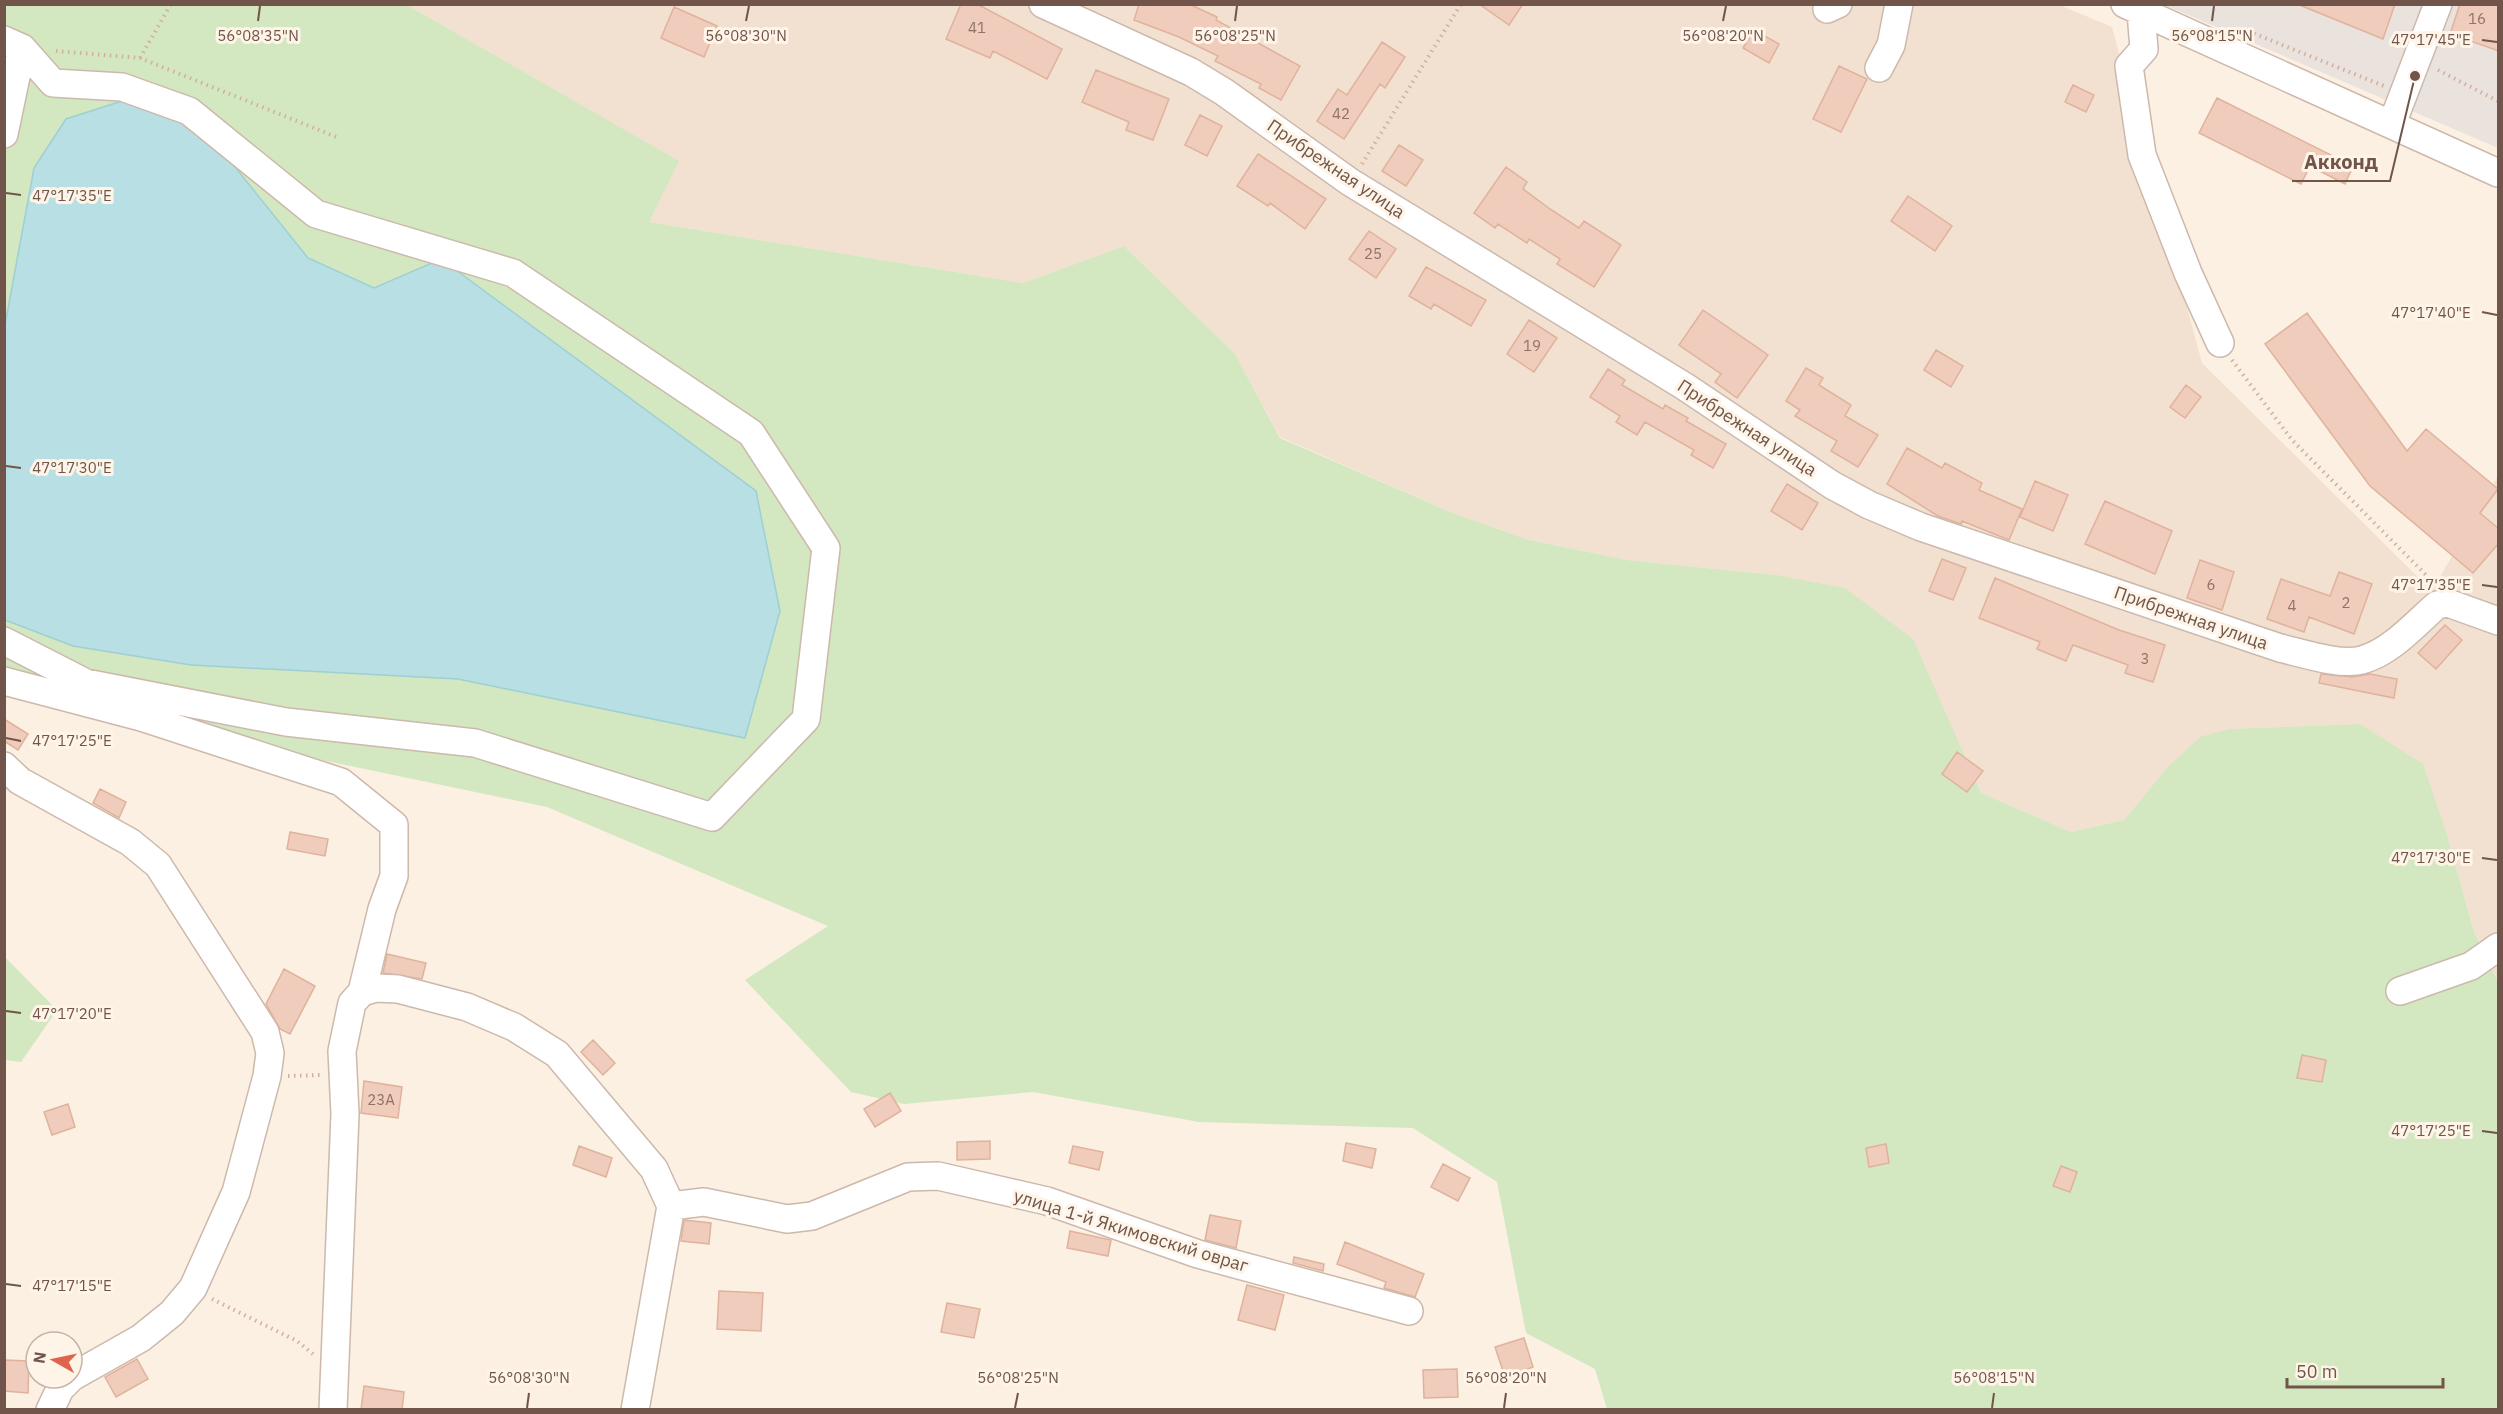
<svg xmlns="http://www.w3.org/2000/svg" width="2503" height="1414" viewBox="0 0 2503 1414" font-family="'IBM Plex Sans',sans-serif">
	<rect width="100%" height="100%" fill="#fbf0e2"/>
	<!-- residential -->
	<path fill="#f2e1d1" d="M2057 4 2112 27 2202 363 2432 591 2498 476V982L2474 932 2447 835 2360 724 2229 729 2166 769 2124 820 2071 832 1981 793 1953 732 1776 575 1627 560 1529 540 1453 513 1280 437 1235 354 1124 246 1023 283 649 222 678 161 407 5Z"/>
	<!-- industrial -->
	<path fill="#eae2dd" d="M2165 5H2498V148Z"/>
	<!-- green -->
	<path fill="#d3e7c1" d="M5 5H407L679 161 649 222 1023 283 1124 246 1235 354 1280 438 1453 513 1529 540 1627 560 1776 575 1845 588 1913 639 1981 793 2071 832 2124 820 2166 769 2200 737 2229 729 2360 724 2423 764 2447 835 2474 932 2498 982V1409H1607L1595 1369 1526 1333 1497 1182 1413 1128 1199 1122 1033 1092 904 1104 851 1092 745 980 828 926 547 807 5 694V620L73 646 191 665 458 679 745 738 441 259 374 288 308 258 199 122 34 168 5 325Z
		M4 956 57 1010 21 1062 5 1060Z"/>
	<!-- water -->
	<path fill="#b8dfe3" stroke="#9ecfd4" stroke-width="1.5" d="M125 100 199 122 308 258 374 288 441 259 756 491 780 611 745 738 458 679 191 665 73 646 5 620V325L34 168 66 119Z"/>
	<!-- building -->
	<path fill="#efccbb" stroke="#e0b29c" stroke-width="1.5" d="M961 4H977L1062 49 1047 79 993 51 990 58 946 39Z
		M1139 4H1189L1217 17 1216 20 1300 66 1281 100 1259 88 1261 84 1215 61 1218 56 1179 37 1134 20Z
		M1479 4H1523L1509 25Z
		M2297 4H2395L2383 39Z
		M2460 4H2499V51L2450 34Z
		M674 7 717 26 704 57 661 38Z
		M1754 30 1779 44 1769 63 1743 48Z
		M1382 42 1405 57 1385 88 1380 84 1344 139 1317 121 1338 89 1347 95Z
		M1839 66 1867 79 1841 132 1813 119Z
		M1096 70 1169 99 1153 140 1126 130 1129 122 1082 102Z
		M2073 85 2094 95 2086 112 2065 102Z
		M2217 98 2353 166 2345 184 2310 166 2301 184 2199 133Z
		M1200 115 1222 126 1207 156 1185 145Z
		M1399 145 1423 160 1406 186 1382 171Z
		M1258 154 1326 199 1305 229 1270 203 1268 206 1237 186Z
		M1506 167 1527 182 1523 189 1550 209 1579 228 1584 221 1621 245 1594 287 1557 264 1560 259 1529 239 1527 243 1498 224 1495 228 1474 213Z
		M1908 196 1952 226 1935 251 1891 221Z
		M1369 231 1396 249 1376 278 1349 259Z
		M1426 267 1486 300 1471 326 1434 304 1431 309 1409 296Z
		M1703 310 1768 355 1737 398 1715 382 1721 374 1679 345Z
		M2307 313 2407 451 2426 429 2498 489 2480 513 2499 529V543L2473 573 2370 486 2265 344Z
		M1529 320 1557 338 1534 372 1507 354Z
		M1936 350 1963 366 1951 387 1924 370Z
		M1806 368 1823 378 1819 385 1851 405 1845 416 1878 435 1858 467 1831 451 1837 441 1795 416 1800 410 1786 401Z
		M1608 369 1625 380 1622 385 1663 409 1665 405 1688 418 1686 421 1726 444 1713 468 1691 455 1694 450 1645 422 1637 435 1616 422 1620 416 1590 397Z
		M2186 385 2201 397 2185 418 2170 407Z
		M1907 448 1942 468 1945 463 1982 483 1979 490 2022 509 2009 540 1962 521 1961 524 1938 516 1887 484Z
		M2035 481 2068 495 2053 531 2020 517Z
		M1787 484 1818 503 1802 530 1771 511Z
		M2105 501 2172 531 2155 574 2085 544Z
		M1942 559 1966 568 1953 600 1929 591Z
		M2200 560 2234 572 2222 610 2187 598Z
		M2339 572 2372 584 2354 634 2309 617 2304 632 2267 619 2281 579 2330 596Z
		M1995 578 2119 630 2165 645 2153 682 2125 673 2128 665 2073 645 2066 661 2037 649 2040 642 1979 618Z
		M2445 625 2462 640 2436 669 2418 653Z
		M2321 674 2353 677 2370 674 2397 679 2394 698 2319 683Z
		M4 719 28 734 18 750 4 741Z
		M1957 752 1983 771 1967 792 1942 774Z
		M100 789 126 802 119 818 93 803Z
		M290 832 328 839 325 856 287 849Z
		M387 954 426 963 422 979 383 973Z
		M284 969 315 986 290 1034 280 1029 266 1004Z
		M593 1040 615 1063 603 1075 581 1052Z
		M2302 1055 2326 1060 2322 1082 2297 1078Z
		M364 1081 402 1087 398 1118 361 1113Z
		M890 1093 901 1111 875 1127 864 1109Z
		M68 1104 75 1127 52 1135 44 1112Z
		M990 1141V1159L957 1160V1142Z
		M1346 1143 1376 1149 1372 1168 1343 1161Z
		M1886 1144 1889 1163 1869 1167 1866 1148Z
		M579 1146 612 1158 606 1177 573 1165Z
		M1073 1146 1103 1152 1099 1170 1069 1163Z
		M1443 1164 1470 1178 1458 1201 1431 1187Z
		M2061 1166 2077 1172 2070 1192 2053 1186Z
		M1210 1215 1241 1221 1236 1248 1205 1240Z
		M684 1220 711 1223 709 1244 681 1241Z
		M1070 1231 1111 1240 1108 1256 1067 1248Z
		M1345 1242 1424 1274 1415 1297 1384 1288 1386 1282 1337 1264Z
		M1294 1257 1324 1264 1323 1271 1293 1263Z
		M1247 1285 1284 1295 1275 1330 1238 1320Z
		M719 1291 763 1293 761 1331 717 1329Z
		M947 1303 980 1309 974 1338 941 1332Z
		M1524 1338 1533 1367 1505 1377 1495 1347Z
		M137 1359 148 1379 116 1397 105 1377Z
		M4 1360 29 1361 28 1393 4 1391Z
		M1457 1369 1458 1397 1424 1398 1423 1370Z
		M364 1386 404 1392 402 1410H361Z"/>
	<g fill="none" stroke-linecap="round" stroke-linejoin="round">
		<!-- minor casing -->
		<g stroke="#cdb9ac" stroke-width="30">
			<path id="minor" d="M1043 4 1191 72 1224 92 1350 182 1684 386 1832 485 1869 505 1921 527 2280 648C2302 653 2340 666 2362 660 2391 652 2415 624 2437 605L2448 603 2498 621
				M2125 4 2498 173
				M1827 9 1838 4
				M2141 12 2144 49 2129 66 2142 155 2188 273 2220 343
				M4 40 22 48 53 83 122 87 189 111 316 214 513 273 751 433 826 548 806 719 712 817 475 743 286 722 86 683 4 641
				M1879 68 1891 45 1899 4
				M2392 124 2438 4
				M4 134 22 48
				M4 681 141 717 341 782 394 825V876L382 909 362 992
				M4 766 20 781 130 842 158 865 265 1032 270 1053 267 1076 236 1192 193 1288 172 1313 141 1338 72 1377
				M2400 991 2471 966 2498 947
				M50 1410 60 1389 71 1378
				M333 1410 345 1114 342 1051 352 1003 362 992 376 988 398 989 467 1007 514 1027 557 1054 654 1169 671 1206
				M635 1410 671 1206 704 1202 787 1219 812 1216 908 1177 938 1176 1047 1201 1198 1254 1409 1311"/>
		</g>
		<!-- path -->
		<path stroke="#d3b09e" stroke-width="4" stroke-dasharray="1.5 4.5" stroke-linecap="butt" d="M2243 29 2384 86
			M56 51 140 58 339 138
			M140 58 171 4
			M2438 70 2498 101
			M1362 164 1461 4
			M2232 360 2292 440 2434 583
			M288 1076 320 1075
			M212 1299 297 1341 313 1354"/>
		<!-- minor -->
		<use href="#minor" stroke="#fff" stroke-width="27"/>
	</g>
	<!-- ticks -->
	<path fill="none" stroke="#71554a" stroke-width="2" d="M258 21 260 6M746 21 749 6M1235 21 1237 6M1723 21 1726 6M2212 21 2214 6M2482 40 2497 42M6 193 21 195M2482 312 2497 315M6 466 21 468M2482 585 2497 587M6 738 21 741M2482 858 2497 860M6 1011 21 1013M2482 1131 2497 1133M6 1284 21 1286M527 1408 529 1393M1015 1408 1018 1393M1504 1408 1506 1393M1992 1408 1994 1393"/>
	<g text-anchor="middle" stroke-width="6" stroke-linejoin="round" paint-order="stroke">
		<!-- number labels -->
		<g font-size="15" fill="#907366">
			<text x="2477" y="24">16</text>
			<text x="977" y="33">41</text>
			<text x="1341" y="119">42</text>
			<text x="1373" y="259">25</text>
			<text x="1532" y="351">19</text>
			<text x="2211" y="590">6</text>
			<text x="2346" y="608">2</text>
			<text x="2292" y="611">4</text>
			<text x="2145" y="664">3</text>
			<text x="381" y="1105">23А</text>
		</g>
		<!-- street labels -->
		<g font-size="18" fill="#71554a" stroke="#fef4e7">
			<text transform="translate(1336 169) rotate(34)" y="6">Прибрежная улица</text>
			<text transform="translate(1747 428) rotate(33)" y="6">Прибрежная улица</text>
			<text transform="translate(2191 618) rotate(19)" y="6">Прибрежная улица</text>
			<text transform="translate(1131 1231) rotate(17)" y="6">улица 1-й Якимовский овраг</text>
		</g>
	</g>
	<g font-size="15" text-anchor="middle" fill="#71554a" stroke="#fef4e7" stroke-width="6" stroke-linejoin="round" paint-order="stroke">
		<text x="258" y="41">56°08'35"N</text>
		<text x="746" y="41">56°08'30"N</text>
		<text x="1235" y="41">56°08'25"N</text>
		<text x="1723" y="41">56°08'20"N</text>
		<text x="2212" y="41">56°08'15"N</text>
		<text x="2431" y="45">47°17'45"E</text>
		<text x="72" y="201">47°17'35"E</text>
		<text x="2431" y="318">47°17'40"E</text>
		<text x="72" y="473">47°17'30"E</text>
		<text x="2431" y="590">47°17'35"E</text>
		<text x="72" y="746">47°17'25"E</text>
		<text x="2431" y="863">47°17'30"E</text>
		<text x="72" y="1019">47°17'20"E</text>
		<text x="2431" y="1136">47°17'25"E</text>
		<text x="72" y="1291">47°17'15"E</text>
		<text x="529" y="1383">56°08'30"N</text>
		<text x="1018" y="1383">56°08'25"N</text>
		<text x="1506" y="1383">56°08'20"N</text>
		<text x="1994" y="1383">56°08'15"N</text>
	</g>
	<!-- callouts -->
	<path fill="none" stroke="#71554a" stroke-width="2" d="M2415 76L2390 181H2292"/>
	<circle fill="#71554a" stroke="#fef4e7" stroke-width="2" cx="2415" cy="76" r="6"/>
	<g font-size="20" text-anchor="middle" font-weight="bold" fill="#71554a" stroke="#fef4e7" stroke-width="6" stroke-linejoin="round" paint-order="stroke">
		<text x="2341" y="169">Акконд</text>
	</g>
	<!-- border -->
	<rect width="2503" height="1414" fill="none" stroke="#71554a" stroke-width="12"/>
	<!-- north arrow -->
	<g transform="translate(54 1360) rotate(279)"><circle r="28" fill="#fef4e7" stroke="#c6b4a8" stroke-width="1.5"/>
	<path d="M0-4.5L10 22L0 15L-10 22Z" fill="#df644c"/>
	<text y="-9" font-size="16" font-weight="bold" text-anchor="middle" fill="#71554a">N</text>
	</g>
	<!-- scale -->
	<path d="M2287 1378v9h156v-9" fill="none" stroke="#71554a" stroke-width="3"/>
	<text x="2296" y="1378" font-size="18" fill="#71554a" stroke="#fef4e7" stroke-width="4.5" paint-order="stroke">50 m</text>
</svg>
